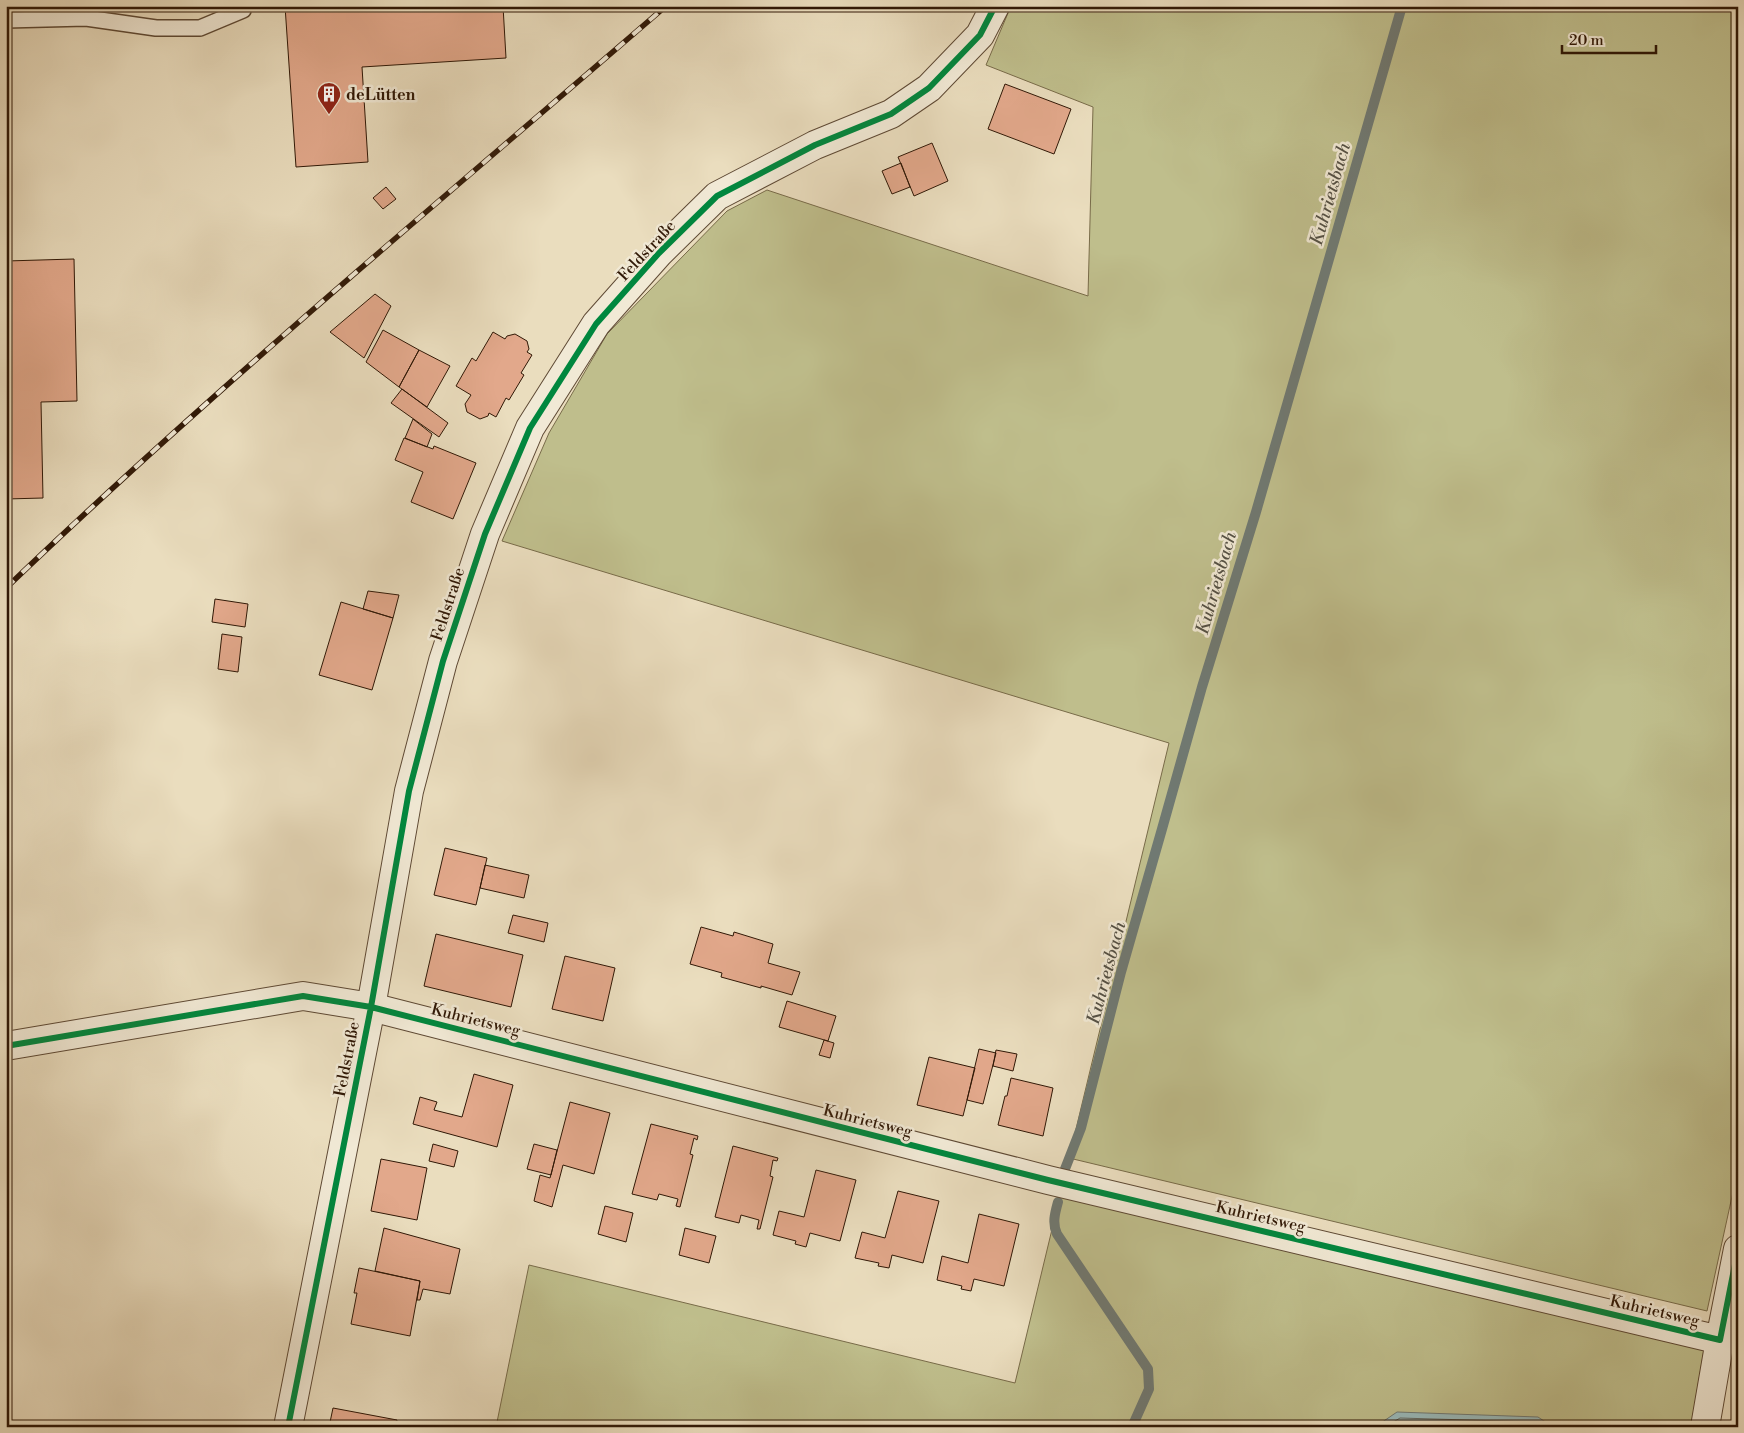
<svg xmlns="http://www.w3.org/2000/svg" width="1744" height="1433" viewBox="0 0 1744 1433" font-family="'Libre Bodoni',serif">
	<rect width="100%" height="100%" fill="#eaddbe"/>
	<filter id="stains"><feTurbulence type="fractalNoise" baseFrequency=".004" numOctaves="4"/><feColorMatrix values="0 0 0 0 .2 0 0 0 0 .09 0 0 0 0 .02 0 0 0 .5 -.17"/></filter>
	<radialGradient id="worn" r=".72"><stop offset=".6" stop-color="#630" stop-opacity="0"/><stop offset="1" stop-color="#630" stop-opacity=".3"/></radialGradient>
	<!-- green -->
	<path fill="#bfbe8c" stroke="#786b49" d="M1011 6H1738V1169L1707 1311 1069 1158 1169 743 502 541 549 433 607 334 727 211 767 190 1088 296 1093 107 986 65Z
		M1061 1192 1705 1344 1691 1427H496L529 1265 1015 1383Z"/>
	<!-- water -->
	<path fill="#9ababa" stroke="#707972" d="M1397 1412 1538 1417 1553 1427H1375Z"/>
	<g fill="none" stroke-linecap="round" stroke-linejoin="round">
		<!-- shore -->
		<path stroke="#656960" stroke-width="1" d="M1385 1427 1400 1418 1536 1422 1544 1427
			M1396 1427 1401 1424 1483 1427"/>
		<!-- stream -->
		<path stroke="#707972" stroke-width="10" d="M1065 1169 1081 1128 1121 972 1162 829 1202 687 1256 512 1402 6
			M1058 1202C1055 1213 1052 1223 1057 1234L1148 1369 1149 1389 1132 1427"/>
	</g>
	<!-- building -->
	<path fill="#e2a88b" stroke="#301806" d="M285 6H503L506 58 362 67 368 162 296 167Z
		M1005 84 1071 109 1054 154 988 129Z
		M932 143 948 181 914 196 898 157Z
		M901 163 910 187 892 194 882 171Z
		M386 187 396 199 383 209 373 198Z
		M74 259 77 401 41 402 43 498 6 499V261Z
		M375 294 391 306 364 358 330 332Z
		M383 330 419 350 399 387 366 362Z
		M493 332 505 339 507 336 515 334 527 341 529 349 527 352 532 355 521 373 524 375 509 400 506 398 496 417 489 413 488 416 480 419 467 412 465 404 471 395 456 386 472 358 476 361Z
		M419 350 450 366 427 407 399 387Z
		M402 389 448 423 439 437 391 403Z
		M413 419 432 434 427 447 405 438Z
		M404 438 433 449 434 446 476 463 453 519 411 502 423 472 395 460Z
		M368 591 399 595 393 618 363 609Z
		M215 599 248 604 245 627 212 622Z
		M341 602 393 618 372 690 319 675Z
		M222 634 242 637 238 672 218 669Z
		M445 848 487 858 476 905 434 895Z
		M485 865 529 875 524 898 480 888Z
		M513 915 548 923 544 942 508 933Z
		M701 927 733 936 734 932 773 944 768 963 800 972 792 995 761 986V988L721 977 722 973 690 964Z
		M436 934 523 955 511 1007 424 986Z
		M565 956 615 968 603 1021 552 1009Z
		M787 1001 836 1016 828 1041 779 1027Z
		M824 1040 834 1043 830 1058 819 1055Z
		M979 1049 996 1053 983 1104 967 1100Z
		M996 1050 1017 1054 1013 1071 993 1066Z
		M929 1057 975 1068 963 1116 917 1105Z
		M474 1074 513 1085 497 1147 413 1124 420 1097 437 1102 434 1110 462 1117Z
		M1011 1078 1053 1088 1043 1136 998 1125 1005 1096H1007Z
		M570 1102 610 1113 594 1174 563 1165 552 1207 534 1201 540 1175 550 1178Z
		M651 1124 698 1136 697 1140 694 1138 690 1154 693 1155 680 1207 676 1206 678 1199 659 1194 657 1200 632 1194Z
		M433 1144 458 1151 454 1167 429 1161Z
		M534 1144 557 1150 551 1175 527 1169Z
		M733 1146 778 1158 777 1161 773 1160 770 1176 773 1177 760 1229H757L759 1220 741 1215 739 1223 715 1217Z
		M381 1159 427 1168 417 1220 371 1211Z
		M816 1170 856 1180 840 1241 810 1233 806 1247 795 1244 796 1241 773 1235 779 1211 804 1217Z
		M898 1191 939 1201 923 1263 892 1255 889 1268 878 1266 879 1263 855 1258 862 1232 885 1238Z
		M605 1206 633 1213 626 1242 598 1234Z
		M979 1214 1019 1224 1004 1286 974 1279 971 1291 961 1289 962 1286 937 1280 942 1256 968 1263Z
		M384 1228 460 1249 450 1294 423 1289 420 1300H417L420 1281 375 1271Z
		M685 1228 716 1236 709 1263 679 1255Z
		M359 1268 420 1281 410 1336 351 1324 357 1293H354Z
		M333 1408 397 1420 396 1427H329Z"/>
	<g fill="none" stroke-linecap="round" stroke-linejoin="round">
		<!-- lane casing -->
		<g stroke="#5e4934" stroke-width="18">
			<path id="lane" d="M6 20 86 18 156 28H200L243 10V6"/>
		</g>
		<!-- street casing -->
		<g stroke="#5e4934" stroke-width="30">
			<path id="street" d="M6 1046 303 996 371 1007 1048 1180 1720 1340
				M288 1427 371 1007 409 791 443 661 485 534 530 428 596 324 659 253 717 196 815 145 891 114 929 88 980 35 995 6
				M1705 1427 1720 1340 1738 1249"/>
		</g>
		<!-- lane -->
		<use href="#lane" stroke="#f1e9d5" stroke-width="15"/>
		<!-- street -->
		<use href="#street" stroke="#f1e9d5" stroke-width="28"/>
		<!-- rail casing -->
		<g stroke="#301806" stroke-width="5.5">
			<path id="rail" d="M6 588C218 385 444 198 666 6"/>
		</g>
		<!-- rail -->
		<use href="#rail" stroke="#f1e9d5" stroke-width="4" stroke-dasharray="11" stroke-linecap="butt"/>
		<!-- cycleway casing -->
		<g stroke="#f1e9d5" stroke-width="9">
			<path id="cycleway" d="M6 1046 303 996 371 1007 1048 1180 1720 1340 1738 1249
				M288 1427 371 1007 409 791 443 661 485 534 530 428 596 324 659 253 717 196 815 145 891 114 929 88 980 35 995 6"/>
		</g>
		<!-- cycleway -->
		<use href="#cycleway" stroke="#00873e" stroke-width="6"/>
	</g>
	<!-- icons -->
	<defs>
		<g id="building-pin" transform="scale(1.25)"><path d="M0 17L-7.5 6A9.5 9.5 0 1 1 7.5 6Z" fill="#8f2418" stroke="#f1e9d5"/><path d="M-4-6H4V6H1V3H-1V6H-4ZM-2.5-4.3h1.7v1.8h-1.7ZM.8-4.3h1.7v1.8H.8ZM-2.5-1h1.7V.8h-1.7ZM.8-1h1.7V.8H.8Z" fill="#fff"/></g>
	</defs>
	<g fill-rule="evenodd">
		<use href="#building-pin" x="329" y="94"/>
	</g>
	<g text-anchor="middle" stroke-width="5" stroke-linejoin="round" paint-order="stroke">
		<!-- poi labels -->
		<g font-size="16" font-weight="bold" fill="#301806" stroke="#f1e9d5" text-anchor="start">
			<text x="346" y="100">deLütten</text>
		</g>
		<!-- street labels -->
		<g font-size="16" fill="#301806" stroke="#f1e9d5">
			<text transform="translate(646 250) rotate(-47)" y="6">Feldstraße</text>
			<text transform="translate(447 604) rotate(-72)" y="6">Feldstraße</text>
			<text transform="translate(476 1019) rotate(14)" y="6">Kuhrietsweg</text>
			<text transform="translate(346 1059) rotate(-79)" y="6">Feldstraße</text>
			<text transform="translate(868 1120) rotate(14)" y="6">Kuhrietsweg</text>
			<text transform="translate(1261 1216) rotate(13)" y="6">Kuhrietsweg</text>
			<text transform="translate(1655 1310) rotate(13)" y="6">Kuhrietsweg</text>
		</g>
		<!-- water labels -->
		<g font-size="18" font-style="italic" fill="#555145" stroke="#f1e9d5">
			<text transform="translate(1330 194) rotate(-74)" y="6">Kuhrietsbach</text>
			<text transform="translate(1216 583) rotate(-74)" y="6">Kuhrietsbach</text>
			<text transform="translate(1106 973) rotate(-75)" y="6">Kuhrietsbach</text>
		</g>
	</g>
	<!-- margin -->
	<rect width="1744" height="1433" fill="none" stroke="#eaddbe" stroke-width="25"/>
	<rect x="8" y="8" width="1729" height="1418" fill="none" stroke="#301806" stroke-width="2.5"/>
	<rect x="12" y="12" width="1719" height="1408" fill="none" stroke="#301806"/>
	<!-- scale -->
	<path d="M1562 45v8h94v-8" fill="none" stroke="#301806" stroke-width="2.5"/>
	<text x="1569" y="45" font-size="15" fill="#301806" stroke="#f1e9d5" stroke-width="4" paint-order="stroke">20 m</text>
	<rect width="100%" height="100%" filter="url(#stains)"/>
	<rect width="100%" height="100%" fill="url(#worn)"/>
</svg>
